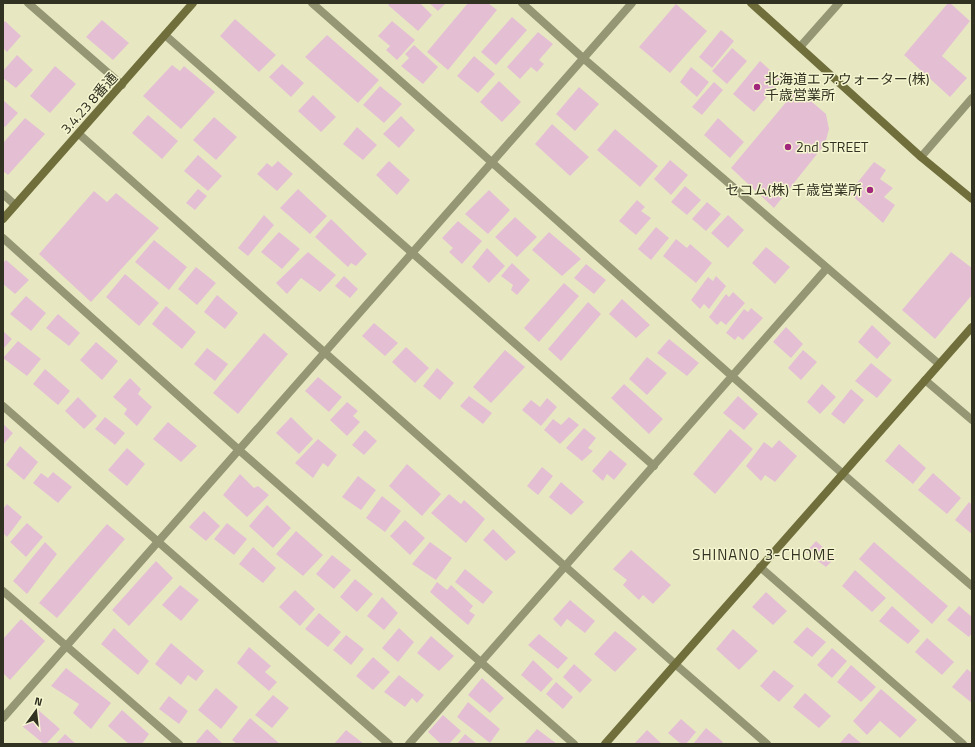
<svg xmlns="http://www.w3.org/2000/svg" width="975" height="747" viewBox="0 0 975 747" font-family="'Titillium Web','Noto Sans JP',sans-serif">
	<rect width="100%" height="100%" fill="#e7e8c2"/>
	<!-- building -->
	<path fill="#e4bfd4" d="M390 3H420L432 15 418 31 388 5Z
		M429 3H446L438 11Z
		M468 3H488L497 10 448 70 427 52Z
		M948 3H950L970 21 942 56 967 78 950 97 904 55Z
		M676 4 707 31 670 73 639 47Z
		M512 17 527 30 496 65 481 52Z
		M235 19 276 55 259 72 220 36Z
		M102 20 129 43 113 60 86 37Z
		M5 21 21 36 7 52 3 48V24Z
		M392 21 415 40 397 60 386 50 390 46 378 36Z
		M721 30 734 41 712 68 699 57Z
		M538 32 553 44 539 60 544 64 537 72 531 67 520 79 507 67Z
		M327 35 379 80 358 103 305 57Z
		M414 45 438 67 423 84 401 66 409 58 405 54Z
		M732 48 747 61 727 84 712 71Z
		M17 55 33 70 16 88 3 78V71Z
		M474 56 495 74 478 93 457 76Z
		M760 61 781 80 754 112 733 94Z
		M282 64 304 83 291 97 269 77Z
		M172 65 180 71 184 66 215 92 181 129 143 96Z
		M55 66 76 84 50 113 30 96Z
		M691 67 709 82 697 97 680 82Z
		M499 81 521 102 502 122 480 102Z
		M714 82 723 90 702 115 692 107Z
		M380 86 402 104 384 123 363 105Z
		M579 87 599 104 575 131 556 114Z
		M797 89 826 114 829 129 825 144 774 208 731 168Z
		M313 95 336 117 321 132 298 111Z
		M3 100 18 113 5 127 3 125Z
		M148 115 178 141 162 159 132 133Z
		M401 116 415 130 399 148 383 134Z
		M214 117 237 137 216 160 193 140Z
		M25 118 45 134 8 175 3 171V143Z
		M718 118 744 142 730 158 704 135Z
		M552 124 589 157 570 176 535 144Z
		M357 127 377 145 363 160 343 144Z
		M615 129 658 166 640 187 597 150Z
		M198 155 222 176 208 191 184 171Z
		M670 160 688 175 671 195 654 179Z
		M278 161 293 174 277 191 257 174 267 163 272 167Z
		M389 161 410 180 397 195 376 175Z
		M874 162 886 170 880 179 893 188 884 197 895 205 883 223 849 193Z
		M685 186 701 200 687 215 671 202Z
		M198 189 207 196 195 210 186 203Z
		M298 189 327 216 310 234 280 208Z
		M489 190 510 210 488 234 465 214Z
		M94 191 107 202 116 193 159 228 91 302 39 254Z
		M637 200 645 207 641 211 651 218 636 235 619 221Z
		M707 202 721 214 706 231 692 219Z
		M264 215 274 225 248 256 238 248Z
		M728 215 744 230 728 248 711 233Z
		M515 217 537 237 517 257 495 237Z
		M331 219 367 254 356 266 351 263 348 267 315 237Z
		M458 221 482 241 462 264 449 252 453 248 442 238Z
		M656 227 669 238 651 260 638 249Z
		M279 232 300 249 282 269 261 252Z
		M549 232 581 259 562 276 532 250Z
		M676 239 687 248 690 244 712 263 696 283 663 256Z
		M154 240 187 267 169 290 135 262Z
		M766 247 790 267 775 284 752 263Z
		M487 248 505 266 489 283 472 267Z
		M308 252 336 275 320 292 301 278 287 294 276 283Z
		M951 252 972 268V295L935 339 902 310Z
		M6 260 29 280 15 294 3 284V263Z
		M512 263 530 280 517 295 511 290 513 285 501 276Z
		M586 264 606 280 594 294 574 278Z
		M196 267 216 283 197 305 178 289Z
		M125 274 159 303 139 326 106 297Z
		M344 276 358 289 350 298 335 286Z
		M716 276 726 286 709 309 704 304 700 309 691 300 708 277 713 281Z
		M564 283 579 296 539 342 524 328Z
		M733 292 745 303 726 325 721 321 717 325 709 317 726 294 729 297Z
		M217 295 238 313 225 329 204 312Z
		M26 296 46 313 31 331 10 314Z
		M622 299 650 325 636 338 609 314Z
		M588 302 601 314 561 361 548 349Z
		M166 306 196 332 182 349 152 324Z
		M751 308 763 318 743 340 738 336 735 340 726 333 744 309 748 312Z
		M58 314 80 333 69 346 46 328Z
		M374 323 398 343 385 356 362 336Z
		M872 325 891 343 877 359 858 342Z
		M786 327 803 344 791 358 773 342Z
		M3 331 12 339 3 349Z
		M264 333 288 354 238 414 213 393Z
		M669 339 699 363 687 376 657 353Z
		M18 341 41 359 27 376 3 358Z
		M96 342 118 361 102 380 80 360Z
		M406 347 429 368 415 383 392 362Z
		M207 348 228 364 215 381 194 364Z
		M505 350 525 367 491 403 473 387Z
		M803 350 817 362 801 380 788 368Z
		M647 357 667 373 647 395 629 379Z
		M871 363 892 380 877 398 855 381Z
		M437 368 454 383 440 400 423 386Z
		M45 369 70 391 58 405 33 384Z
		M318 377 342 397 329 412 305 391Z
		M130 378 141 389 138 394 152 407 137 426 124 414 127 409 113 397Z
		M624 384 663 419 649 434 611 398Z
		M822 384 836 397 820 414 807 402Z
		M851 389 864 400 844 424 831 414Z
		M469 396 492 413 483 424 460 406Z
		M738 396 758 414 744 430 723 413Z
		M78 397 97 416 84 429 65 411Z
		M547 398 557 407 541 426 522 410 531 400 540 407Z
		M347 402 358 411 353 416 360 422 347 436 330 420Z
		M105 417 125 433 115 445 95 429Z
		M291 417 313 439 299 454 276 433Z
		M569 417 579 425 560 444 544 430 553 419 561 425Z
		M168 422 197 446 181 462 153 439Z
		M3 424 13 433 3 445Z
		M584 428 596 438 588 448 593 451 582 461 566 448Z
		M730 429 753 449 715 494 693 474Z
		M365 430 377 441 364 455 352 445Z
		M318 439 337 455 328 467 323 463 313 478 295 463Z
		M779 440 797 456 775 482 765 475 761 481 746 466 764 442 772 448Z
		M899 444 926 468 913 484 885 461Z
		M20 446 38 462 24 480 6 465Z
		M127 448 145 464 127 486 108 470Z
		M610 450 627 464 614 480 607 474 603 481 592 471Z
		M407 464 441 494 422 516 389 486Z
		M542 467 553 476 538 495 527 486Z
		M53 472 72 487 58 503 33 483 41 473 48 478Z
		M933 473 961 498 947 514 918 490Z
		M240 474 254 488 258 486 269 495 247 517 223 495Z
		M358 476 376 490 361 510 342 497Z
		M561 482 584 502 571 515 549 497Z
		M449 494 461 504 464 500 485 519 466 543 431 513Z
		M382 496 401 511 385 532 366 518Z
		M969 502 972 505V534L955 520Z
		M7 504 22 517 7 537 3 533V509Z
		M267 505 291 528 273 548 249 526Z
		M204 511 220 526 206 541 189 527Z
		M405 520 425 538 410 555 390 536Z
		M27 523 43 537 26 557 10 542Z
		M227 523 247 539 234 555 214 539Z
		M107 524 125 539 57 618 39 603Z
		M493 529 516 552 506 561 483 540Z
		M296 531 323 555 303 576 276 554Z
		M816 541 835 558 826 567 806 552Z
		M45 542 57 554 27 594 13 581Z
		M430 542 452 558 436 580 412 564Z
		M874 542 948 606 932 624 859 559Z
		M253 547 276 568 263 583 239 564Z
		M631 550 671 585 653 604 643 595 639 600 623 585 627 580 613 569Z
		M332 555 351 570 334 589 316 574Z
		M156 561 173 578 129 626 112 610Z
		M465 569 493 592 483 604 455 582Z
		M855 570 886 598 872 612 842 586Z
		M355 579 373 594 357 612 340 597Z
		M437 582 447 590 451 585 473 606 469 611 475 615 468 625 430 592Z
		M180 585 199 600 181 621 162 605Z
		M295 590 315 609 300 626 279 607Z
		M766 592 787 611 773 625 752 607Z
		M382 597 398 613 384 630 367 616Z
		M570 600 595 621 585 633 567 619 561 627 553 619Z
		M892 606 920 631 908 644 879 621Z
		M959 606 972 617V633L969 637 947 620Z
		M319 613 341 632 328 647 305 629Z
		M21 619 45 641 10 680 3 673V639Z
		M807 627 826 642 812 657 793 642Z
		M114 628 149 661 138 675 101 644Z
		M399 628 414 642 398 662 382 648Z
		M733 629 758 651 739 670 716 649Z
		M615 631 637 649 615 672 594 654Z
		M539 634 568 658 558 669 528 645Z
		M346 635 364 649 351 665 333 650Z
		M431 636 454 656 439 671 417 653Z
		M927 638 954 662 942 675 915 652Z
		M171 643 204 671 196 681 188 675 181 685 155 664Z
		M249 647 271 666 265 672 277 682 269 691 237 663Z
		M832 648 847 661 832 678 817 665Z
		M373 657 390 672 373 690 356 676Z
		M533 660 553 679 541 692 521 675Z
		M574 664 592 680 580 693 563 677Z
		M851 665 876 687 861 702 837 682Z
		M66 668 111 703 91 729 73 713 79 704 51 686Z
		M967 669 972 673V703L952 687Z
		M774 670 794 686 779 702 760 686Z
		M399 675 424 695 417 703 412 698 405 707 384 692Z
		M482 678 504 698 490 713 468 695Z
		M556 682 573 697 563 709 546 694Z
		M216 688 238 707 221 729 198 710Z
		M881 689 917 720 900 738 880 721 867 735 853 721Z
		M805 693 831 716 819 728 793 707Z
		M273 695 289 708 272 728 255 715Z
		M169 696 188 711 179 724 159 709Z
		M468 702 500 729 490 743 457 717Z
		M36 708 60 729 46 744H44L22 726Z
		M122 710 149 734 142 744H129L108 726Z
		M443 715 461 731 449 744H441L428 732Z
		M250 718 280 744H237L232 740Z
		M681 719 696 732 686 744H681L668 733Z
		M706 728 723 742 721 744H693Z
		M207 729 223 744H198L196 742Z
		M537 729 557 744H524Z
		M346 730 364 744H334Z
		M647 730 662 744H634Z
		M849 733 862 744H839Z
		M65 734 76 744H56Z
		M465 734 477 744H457Z"/>
	<g fill="none" stroke-linecap="round" stroke-linejoin="round">
		<!-- street -->
		<path stroke="#959674" stroke-width="8" d="M28 3 122 85
			M312 3C533 197 749 395 972 586
			M522 3 583 58 939 364
			M165 35 654 466
			M800 47 839 3
			M79 134 675 664 767 744
			M921 157 972 98
			M3 194 15 205
			M3 238 239 450 574 744
			M925 380 972 420
			M3 406 389 744
			M760 567 963 744
			M3 591 179 744
			M3 718 632 3
			M409 744 827 268"/>
		<!-- secondary -->
		<path stroke="#706f3c" stroke-width="8" d="M751 3 921 157 972 199
			M3 219 193 3
			M605 744 972 327"/>
	</g>
	<!-- markers -->
	<g fill="#a1267c" stroke="#f5f6cf" stroke-width="1.5">
		<circle cx="757" cy="87" r="4"/>
		<circle cx="788" cy="147" r="4"/>
		<circle cx="870" cy="190" r="4"/>
	</g>
	<g text-anchor="middle" stroke-width="3" stroke-linejoin="round" paint-order="stroke">
		<!-- poi labels -->
		<g font-size="14" fill="#323223" stroke="#f5f6cf" text-anchor="start">
			<text x="765" y="84">北海道エア.ウォーター(株)<tspan x="765" dy="16">千歳営業所</tspan></text>
			<text x="796" y="152">2nd STREET</text>
			<text x="862" y="195" text-anchor="end">セコム(株) 千歳営業所</text>
		</g>
		<!-- street labels -->
		<g font-size="14" fill="#323223" stroke="#f5f6cf">
			<text transform="translate(89 103) rotate(-48)" y="5">3.4.23 8番通</text>
		</g>
		<!-- neighbourhood labels -->
		<g font-size="15" letter-spacing="1" fill="#323223" stroke="#f5f6cf">
			<text x="764" y="560">SHINANO 3-CHOME</text>
		</g>
	</g>
	<!-- border -->
	<rect width="975" height="747" fill="none" stroke="#323223" stroke-width="8"/>
	<!-- north arrow -->
	<g transform="translate(36 711) rotate(15)" stroke="#f5f6cf" stroke-width="3" paint-order="stroke">
	<path d="M0-3L7 15L0 10L-7 15Z" fill="#323223"/>
	<text y="-6" font-size="11" font-weight="bold" text-anchor="middle" fill="#323223">N</text>
	</g>
</svg>
